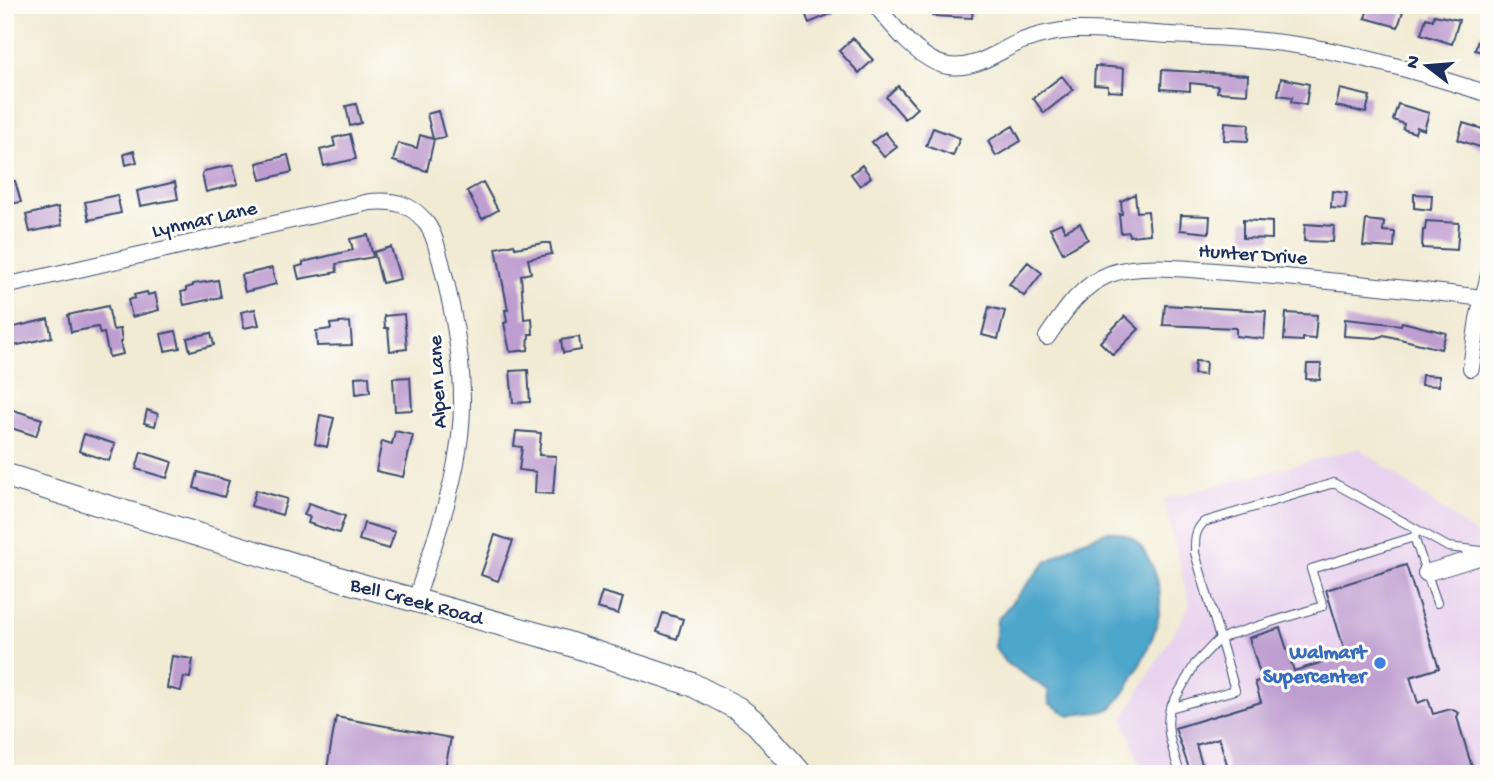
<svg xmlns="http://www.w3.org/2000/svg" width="1494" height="779" viewBox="0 0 1494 779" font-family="'Gochi Hand',sans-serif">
	<rect width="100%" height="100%" fill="#fdfcf7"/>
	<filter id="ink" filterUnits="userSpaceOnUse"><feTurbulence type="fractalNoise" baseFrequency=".0143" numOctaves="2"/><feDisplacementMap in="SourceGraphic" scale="14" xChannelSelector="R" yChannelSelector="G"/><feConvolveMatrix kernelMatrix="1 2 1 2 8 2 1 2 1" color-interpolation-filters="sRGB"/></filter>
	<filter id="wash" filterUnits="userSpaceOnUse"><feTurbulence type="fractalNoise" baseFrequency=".00686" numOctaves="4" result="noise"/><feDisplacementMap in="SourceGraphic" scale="28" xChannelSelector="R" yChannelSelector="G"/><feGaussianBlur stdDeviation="1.57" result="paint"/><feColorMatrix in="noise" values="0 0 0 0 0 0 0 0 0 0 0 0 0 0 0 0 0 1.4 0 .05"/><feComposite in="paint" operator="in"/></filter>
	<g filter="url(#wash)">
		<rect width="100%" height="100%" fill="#f1ebd4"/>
		<!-- built -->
		<path fill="#e8d2ee" d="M1360 448 1478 536H1489V774H1143L1123 719 1190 605 1163 499Z"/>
		<!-- water -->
		<path fill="#4ea6cb" stroke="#346a94" stroke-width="2" d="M1109 531C1130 534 1136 538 1147 556 1172 599 1157 632 1136 672 1128 686 1123 697 1111 708 1104 714 1083 712 1070 716L1049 703 1048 690 1004 661 995 647 997 620 1045 563 1079 542Z"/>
		<g id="blocks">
			<!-- building -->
			<path fill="#be9dd0" d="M808 5H829L833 13 809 23 805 13 811 11Z
				M932 5H973L972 18 932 16Z
				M1369 5H1399L1398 10 1403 11 1398 27 1365 18Z
				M1434 15 1459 20 1452 44 1421 34 1426 18 1433 20Z
				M1480 34 1489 37V54L1475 50Z
				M853 38 873 60 859 73 839 51Z
				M1095 66 1124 68 1123 92 1108 91V86L1094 85Z
				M1162 70 1248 75 1247 94 1217 92 1218 86 1190 83V91L1161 89Z
				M1062 76 1073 90 1044 113 1033 98Z
				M1281 78 1309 84 1306 105 1291 102 1292 97 1278 95Z
				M898 86 917 108 905 119 886 97Z
				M1340 89 1370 96 1366 113 1336 106Z
				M356 104 361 123 350 126 346 106Z
				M1398 104 1429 113 1424 130 1417 127 1415 133 1403 129 1404 124 1393 120Z
				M438 111 445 137 434 139 427 171 393 161 398 143 417 148 420 135 433 139 427 114Z
				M1225 122 1249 124 1248 141 1224 140Z
				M1463 123 1489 131 1486 149 1458 140Z
				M1013 126 1021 141 996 156 988 141Z
				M933 128 960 138 953 156 926 146Z
				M885 132 897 147 884 157 872 142Z
				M350 134 356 159 324 166 320 150 335 146 333 138Z
				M134 151 137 162 126 165 124 154Z
				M288 155 292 172 261 180 257 163Z
				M233 165 238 184 206 192 202 174 204 171Z
				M862 165 871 177 860 186 851 174Z
				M15 181 21 202 5 205V183Z
				M175 182 178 199 140 206 137 191Z
				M483 182 498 210 482 219 467 191Z
				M1332 191 1347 193 1345 209 1331 208Z
				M1135 194 1137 212 1148 211 1150 234 1130 236 1129 232 1121 233 1119 214H1122L1121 201Z
				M1414 194 1432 195 1431 210 1414 208Z
				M117 195 121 213 89 220 85 202Z
				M58 207 62 225 30 232 26 215Z
				M1181 215 1210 216 1209 233 1180 230Z
				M1243 220 1272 222V239L1243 238Z
				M1366 220 1384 222 1383 231 1395 232 1394 248 1363 246Z
				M1426 221 1459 223 1457 250 1422 248 1423 230H1425Z
				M1061 223 1065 231 1080 223 1088 239 1063 253 1050 228Z
				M1305 224 1334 226 1333 242 1304 241Z
				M368 235 373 257 336 264 337 272 299 279 296 267 303 265V262L353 250 350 239Z
				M544 243H550L552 254 528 259 531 273 521 275 524 319 532 318 533 334H529L528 350 510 352 504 323 507 322 505 310H508L496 248 514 244 515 248Z
				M391 247 400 279 382 283 374 252Z
				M1028 262 1042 273 1024 296 1009 284Z
				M272 268 276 284 245 292 241 275Z
				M218 280 221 297 184 305 181 292 186 291V288L193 286V284Z
				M147 292 148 295 155 293 159 310 132 317 128 300 135 298 134 295Z
				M1165 305 1266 311 1264 339 1236 336V328L1163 325Z
				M108 306 113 330 120 329 122 341 120 342 123 354 109 357 104 333 100 334 98 327 71 332 68 315Z
				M989 307 1005 311 998 339 982 335Z
				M255 309 259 325 244 328 241 312Z
				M1286 313 1317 315 1315 339 1303 338V341L1284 340Z
				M404 314 407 349 390 351 388 328H385L384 316Z
				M1125 316 1139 329 1113 355 1100 342Z
				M48 319 52 337 14 346 10 328Z
				M1345 319 1401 325 1402 322 1446 333 1441 349 1384 335 1377 338 1344 336Z
				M350 322 352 345 317 346 316 331 331 329 330 324Z
				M176 331 180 348 165 351 161 334Z
				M211 333 214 345 190 351 187 338Z
				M579 337 581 350 563 353 561 340Z
				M1195 361 1206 362 1205 375 1194 374Z
				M1307 364H1321L1320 380 1306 379Z
				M528 370 530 402 513 403 510 371Z
				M1422 375 1439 376V386L1421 385Z
				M369 376 370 392 356 394 355 377Z
				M410 377 412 410 395 411 393 378Z
				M13 410 42 419 36 436 8 427Z
				M147 410 158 414 155 426 144 423Z
				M320 415 334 418 327 447 315 444Z
				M395 431 413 435 403 477 376 471 382 441 392 444Z
				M516 431 541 433 539 455 556 456 553 494 535 493 536 472 519 470 522 447 514 446Z
				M84 434 115 444 109 461 79 451Z
				M141 452 172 462 167 478 136 469Z
				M198 472 229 481 224 497 194 488Z
				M256 490 287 499 282 515 251 506Z
				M309 503 345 516 339 533 308 523 310 517 304 515Z
				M364 523 395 532 389 549 359 540Z
				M495 535 513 541 498 581 481 575Z
				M1406 565 1439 668 1410 677 1418 703 1428 699 1433 714 1451 709 1459 713 1457 717 1474 774H1230L1219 738 1196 745 1205 774H1191L1175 728 1261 702 1255 682 1262 680 1249 638 1280 628 1294 671 1346 655 1326 590Z
				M602 592 623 598 618 614 597 608Z
				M663 613 683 619 677 639 657 632Z
				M172 656 193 659 190 678 184 677 181 691 167 688Z
				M336 717 451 738 444 774H326Z"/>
		</g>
	</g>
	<g filter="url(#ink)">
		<use href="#blocks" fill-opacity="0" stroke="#3b4b70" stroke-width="2"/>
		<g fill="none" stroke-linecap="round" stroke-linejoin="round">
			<!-- lane casing -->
			<g stroke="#3b4b70" stroke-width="10">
				<path id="lane" d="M1416 533 1414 537 1437 603
					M1170 708 1235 690 1195 553C1195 541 1194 531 1204 522L1334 483 1448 547 1482 551
					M1180 774C1174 752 1164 730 1170 708L1195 664 1216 642 1229 635 1323 606 1311 569 1414 537"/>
			</g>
			<!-- street casing -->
			<g stroke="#3b4b70" stroke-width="18">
				<path id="street" d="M876 5C892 26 921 62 948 66 976 70 998 51 1022 41 1038 35 1057 31 1074 30 1106 29 1138 33 1170 35 1215 37 1259 39 1303 46 1366 56 1428 75 1489 94
					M5 286 370 202C392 200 412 203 426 223 435 234 437 249 441 262 455 317 467 379 460 436 454 492 432 547 416 600
					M1047 337C1064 312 1081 285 1110 274 1143 262 1193 270 1227 272 1313 279 1398 287 1483 298
					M1471 368 1478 319 1489 275
					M1426 573 1489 554"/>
			</g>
			<!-- secondary casing -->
			<g stroke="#3b4b70" stroke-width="25">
				<path id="secondary" d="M5 475 360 585 551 638 691 684 737 708 757 724 801 774"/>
			</g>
			<!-- lane -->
			<use href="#lane" stroke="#fff" stroke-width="8"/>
			<!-- street -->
			<use href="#street" stroke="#fff" stroke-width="16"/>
			<!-- secondary -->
			<use href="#secondary" stroke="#fff" stroke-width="23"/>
		</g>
	</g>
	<!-- markers -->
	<circle fill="#3f7fe0" stroke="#fdfcf7" stroke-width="2.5" cx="1380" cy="663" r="7"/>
	<g text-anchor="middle" stroke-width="6" stroke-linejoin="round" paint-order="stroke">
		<!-- street labels -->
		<g font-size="21" fill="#1b2f5e" stroke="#fdfcf7">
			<text transform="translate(204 218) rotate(-13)" y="7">Lynmar Lane</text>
			<text transform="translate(1253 253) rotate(4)" y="7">Hunter Drive</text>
			<text transform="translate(436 382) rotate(-93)" y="7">Alpen Lane</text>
			<text transform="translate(417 600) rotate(15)" y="7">Bell Creek Road</text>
		</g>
		<!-- shop labels -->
		<g font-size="21" font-weight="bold" fill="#366cbe" stroke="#fdfcf7" text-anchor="end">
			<text x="1366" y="658">Walmart<tspan x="1366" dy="24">Supercenter</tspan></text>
		</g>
	</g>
	<!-- margin -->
	<rect width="1494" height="779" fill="none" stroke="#fdfcf7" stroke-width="28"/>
	<!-- north arrow -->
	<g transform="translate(1427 66) rotate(286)" stroke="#fdfcf7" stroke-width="5" paint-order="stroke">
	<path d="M0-5L12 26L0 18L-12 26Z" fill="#1b2f5e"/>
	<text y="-10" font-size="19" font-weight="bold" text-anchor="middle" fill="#1b2f5e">N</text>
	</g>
</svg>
